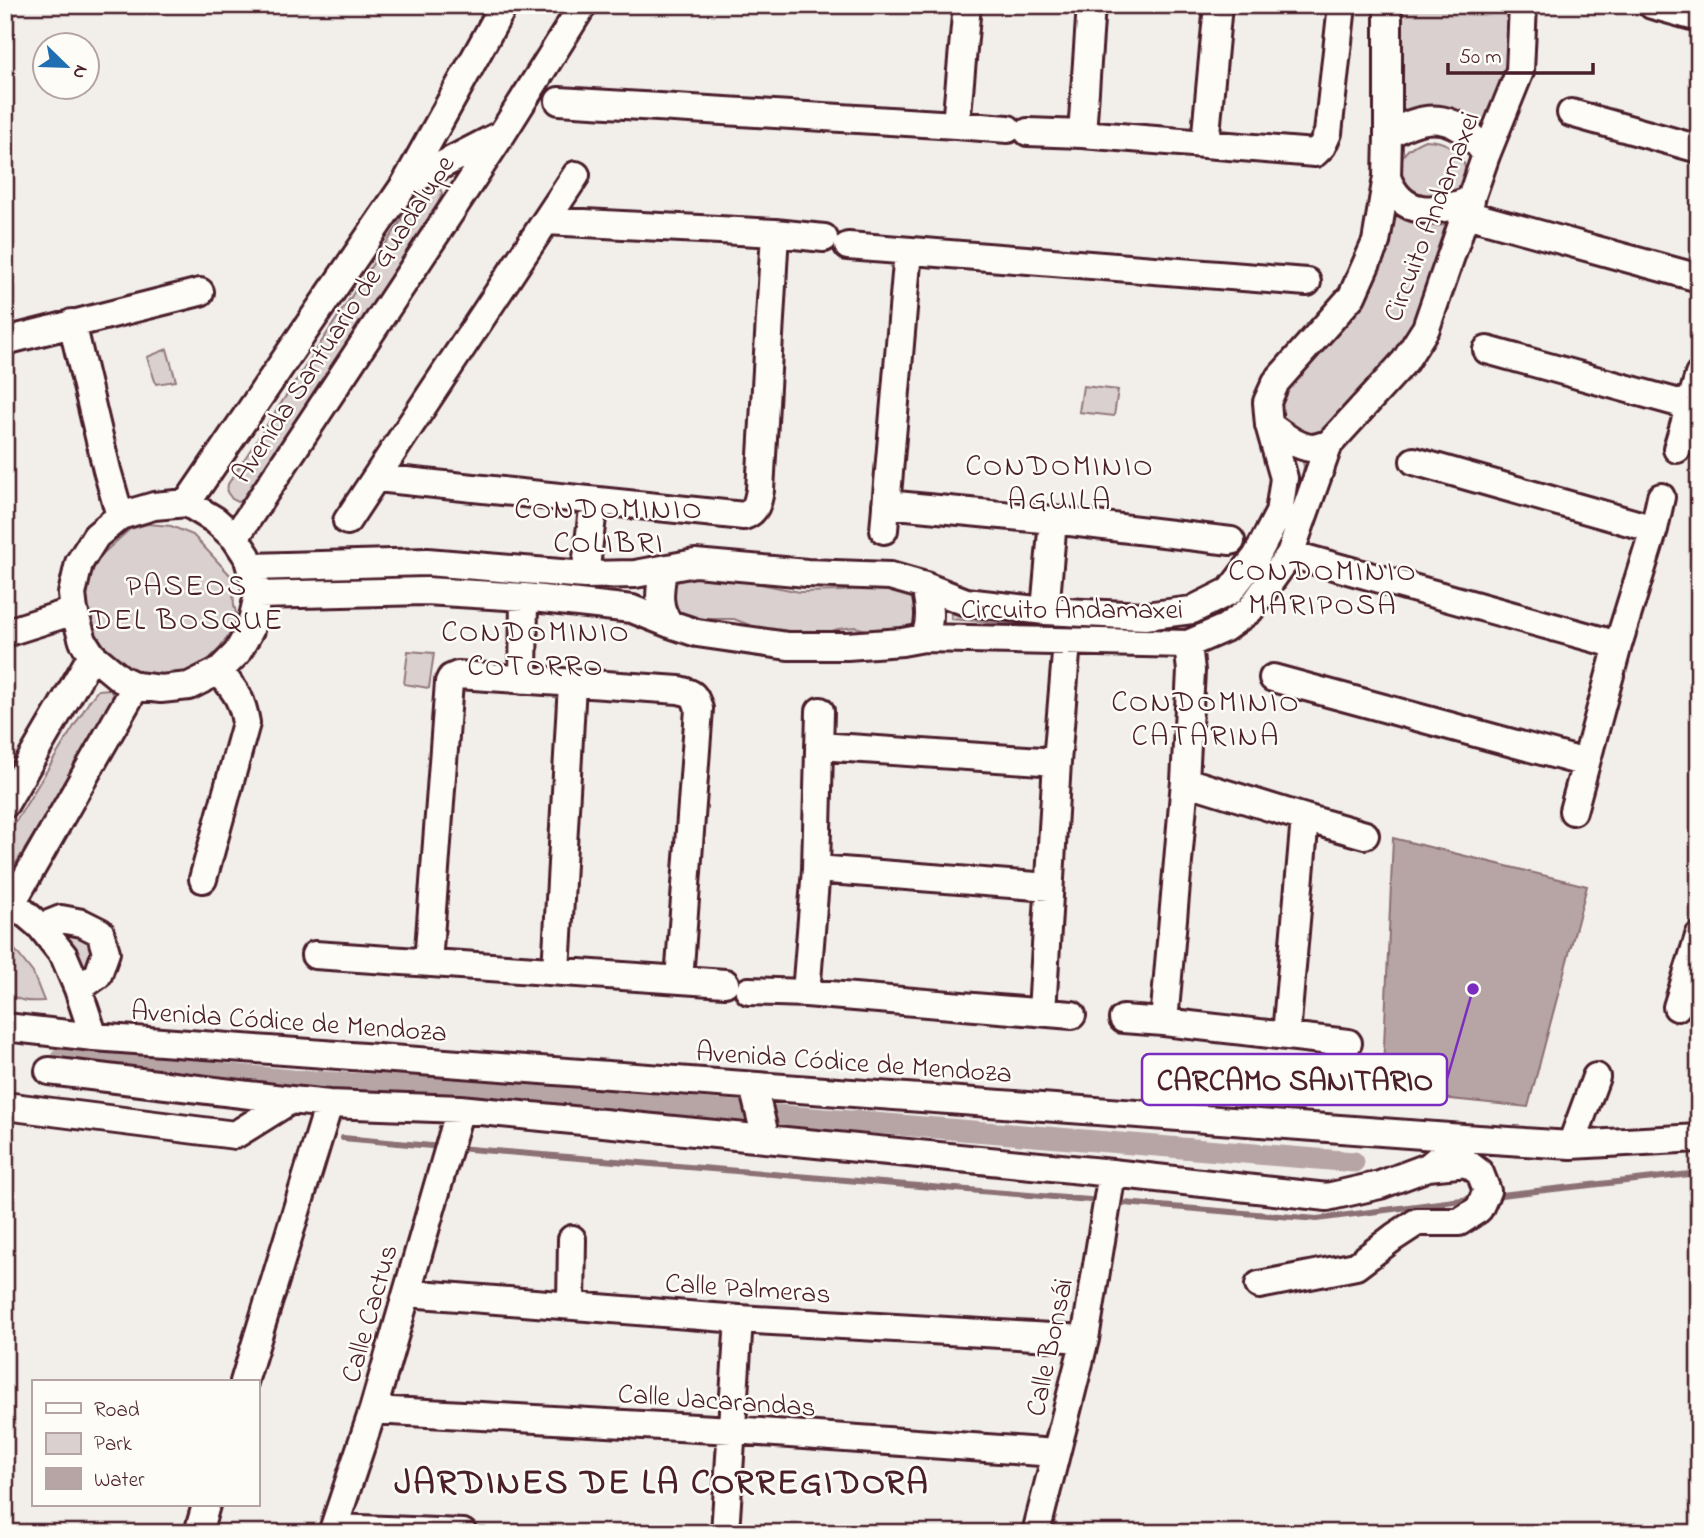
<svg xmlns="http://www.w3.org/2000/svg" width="1704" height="1538" viewBox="0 0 1704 1538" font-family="'Indie Flower',sans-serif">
	<rect width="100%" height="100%" fill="#f2efeb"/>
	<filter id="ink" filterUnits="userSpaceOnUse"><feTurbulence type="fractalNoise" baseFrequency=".0143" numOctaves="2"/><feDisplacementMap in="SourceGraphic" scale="14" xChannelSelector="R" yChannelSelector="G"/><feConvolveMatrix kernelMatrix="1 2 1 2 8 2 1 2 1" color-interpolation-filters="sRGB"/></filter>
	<g filter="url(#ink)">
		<!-- green -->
		<path fill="#d9d0cf" stroke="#92787d" stroke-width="2" d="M1396 5H1512L1508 58 1492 104 1480 132C1451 106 1433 96 1397 117Z
			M1425 140C1465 140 1480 178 1448 203L1405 194C1398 166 1394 153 1425 140Z
			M428 184 438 185 442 193 438 203 245 500 238 502 232 499 227 492 228 484 420 192Z
			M1392 210C1412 225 1426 229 1451 224L1412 332 1392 365 1320 435C1297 434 1290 432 1277 413L1282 392 1318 357 1347 324 1364 298Z
			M167 349 176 381 156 384 147 357Z
			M1083 386 1118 390 1114 416 1079 412Z
			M1302 456 1312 457 1280 559 1244 602 1203 624 1161 634 1121 633 951 619V613L1119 629 1160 626 1263 567 1278 544 1295 507 1304 467Z
			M148 524 171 526 193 535 232 577 234 605 237 617 231 632 219 649 202 666 188 674 155 679 139 674 122 664 95 636 81 599 98 558 130 529Z
			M716 575 800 592 843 591 876 584 921 598 919 629 882 634 855 627 838 629 811 638 770 633 734 619H706L683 616 672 605 671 589 682 577Z
			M408 651 434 653 429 688 404 684Z
			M110 689 115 700 110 711 5 881V839L90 700 98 690Z
			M66 933 85 937 91 948 89 963 84 966C73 960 64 945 66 933Z
			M15 950 33 973 44 1001C27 1002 19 1002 5 991V960Z"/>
		<!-- water -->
		<path fill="#b7a5a6" stroke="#8b6f75" stroke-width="2" d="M1393 838 1587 886 1528 1107 1382 1092Z"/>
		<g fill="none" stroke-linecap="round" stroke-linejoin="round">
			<!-- stream -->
			<path stroke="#8b6f75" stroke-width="6" d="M343 1138 442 1147
				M457 1148 1102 1201
				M1492 1196 1699 1173
				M1112 1202 1317 1219 1477 1198"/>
			<!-- canal -->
			<path stroke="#b7a5a6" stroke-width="21" d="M61 1058 293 1080 475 1090 744 1112
				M776 1115 1354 1162"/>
			<!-- minor casing -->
			<g stroke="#4a1f2b" stroke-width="32">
				<path id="minor" d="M1652 5 1699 18
					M559 101 956 125 1008 129
					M1571 113 1699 149
					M956 125 967 5
					M1028 132 1082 134 1315 153 1322 146 1328 133 1342 5
					M1082 134 1091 5
					M1388 136C1428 109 1460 115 1486 155
					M1205 144 1218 5
					M1387 177C1402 219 1437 213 1471 200
					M405 184 504 5
					M1466 214 1699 278
					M546 221 775 233 824 238
					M848 246 1307 282
					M72 323 107 470 120 516
					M5 341 200 292
					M1487 350 1690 406
					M1269 425C1282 434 1295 446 1311 448 1317 448 1323 445 1329 444
					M1677 449 1699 375
					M1414 461 1654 529
					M377 478 744 516C756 512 758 502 760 490L775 233
					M187 503 215 520 235 538 247 556 258 595 250 630 237 653 219 671 189 686 161 689 136 686 121 679 92 655 83 641 74 611 72 594 79 563 96 536 120 516 154 506Z
					M187 503 405 184 500 135
					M886 504 1053 520 1231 541
					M347 521 576 175
					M884 530 908 251
					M235 538 502 134 583 5
					M1290 554 1618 645
					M251 567 427 562 585 575 635 574 695 563 807 573 890 576 925 586 966 602 1045 611 1145 616 1192 610 1230 591 1256 557 1279 513 1284 478 1269 425 1267 402 1276 382 1352 296 1376 242 1387 177 1388 136V5
					M663 570C660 589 656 608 670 624
					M585 575 594 501
					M258 595 426 591 524 597 632 609 670 624 697 633 788 646H847L902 642 924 638 1188 644 1225 628 1250 610 1290 554 1329 444 1405 361 1426 328 1486 155 1520 71 1523 5
					M1045 611 1053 520
					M5 633 74 611
					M924 638C932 621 929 605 925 586
					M1273 678 1586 763
					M523 680 524 597
					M819 746 1057 762
					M1185 781 1305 818 1365 835
					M5 804 92 655
					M1573 811 1618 645 1654 529 1661 497
					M816 869 1049 887
					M203 879 246 723C242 698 235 691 219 671
					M13 903 41 927 64 956 78 989 94 1037
					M5 915 136 686
					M41 927 61 919 82 923 100 932 106 952 98 975 78 989
					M315 955 725 983
					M428 963 449 682 451 678 458 675 679 690C693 693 695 695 699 709L679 980
					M556 971 572 684
					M749 991 806 993 1072 1015
					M806 993 816 869 820 711
					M1677 1007 1699 936
					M1042 1012 1057 762 1067 642
					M1123 1019 1164 1022 1348 1043
					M1164 1022 1185 781 1191 671 1188 644
					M5 1027 94 1037 1463 1138 1571 1145 1699 1138
					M1286 1035 1305 818
					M49 1071 291 1100
					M753 1086 766 1139
					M5 1106 235 1135 291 1100 329 1104 460 1109 1112 1173 1327 1197 1380 1185 1428 1167 1463 1138
					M1571 1145 1596 1077
					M1259 1285 1356 1266 1394 1237 1417 1222H1459L1479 1209 1487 1191 1480 1173 1467 1163 1428 1167
					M407 1293 739 1319 1085 1339
					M571 1305 572 1239
					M244 1382 329 1104
					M373 1410 732 1430 1056 1453
					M334 1528 463 1533
					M198 1533 206 1505
					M332 1533 373 1410 460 1109
					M725 1533 739 1319
					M1036 1533 1085 1339 1112 1173"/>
			</g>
			<!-- minor -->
			<use href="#minor" stroke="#fdfcf7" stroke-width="26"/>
		</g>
	</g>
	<g text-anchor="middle" stroke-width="5" stroke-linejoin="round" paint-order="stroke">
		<!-- street labels -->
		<g font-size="28" fill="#4a1f2b" stroke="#fdfcf7">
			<text transform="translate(1430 216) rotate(-69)" y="10">Circuito Andamaxei</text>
			<text transform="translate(342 318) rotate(-57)" y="10">Avenida Santuario de Guadalupe</text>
			<text x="1072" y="618">Circuito Andamaxei</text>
			<text transform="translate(289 1020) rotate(4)" y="10">Avenida Códice de Mendoza</text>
			<text transform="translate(854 1061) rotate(4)" y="10">Avenida Códice de Mendoza</text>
			<text transform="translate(748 1287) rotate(4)" y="10">Calle Palmeras</text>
			<text transform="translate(368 1313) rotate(-74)" y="10">Calle Cactus</text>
			<text transform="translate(1048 1347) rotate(-78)" y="10">Calle Bonsái</text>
			<text transform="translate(717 1399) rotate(4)" y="10">Calle Jacarandas</text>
		</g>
		<!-- neighbourhood labels -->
		<g font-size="30" letter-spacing="2" fill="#4a1f2b" stroke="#fdfcf7">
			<text x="1060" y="475">CONDOMINIO<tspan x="1060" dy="34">AGUILA</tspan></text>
			<text x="609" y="518">CONDOMINIO<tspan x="609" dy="34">COLIBRI</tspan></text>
			<text x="1323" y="580">CONDOMINIO<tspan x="1323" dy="34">MARIPOSA</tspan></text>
			<text x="187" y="595">PASEOS<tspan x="187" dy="34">DEL BOSQUE</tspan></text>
			<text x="536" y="641">CONDOMINIO<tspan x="536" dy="34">COTORRO</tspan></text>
			<text x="1206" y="711">CONDOMINIO<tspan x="1206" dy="34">CATARINA</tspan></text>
		</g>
		<!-- district labels -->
		<g font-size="35" font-weight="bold" letter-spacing="2" fill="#4a1f2b" stroke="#fdfcf7">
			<text x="662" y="1493">JARDINES DE LA CORREGIDORA</text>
		</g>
	</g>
	<!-- callouts -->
	<path fill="none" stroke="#7b2cbf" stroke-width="2.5" d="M1473 989L1447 1079"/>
	<circle fill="#7b2cbf" stroke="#fdfcf7" stroke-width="2.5" cx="1473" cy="989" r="7"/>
	<rect fill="#fdfcf7" stroke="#7b2cbf" stroke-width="2.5" x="1142" y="1054" width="305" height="51" rx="7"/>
	<g font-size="30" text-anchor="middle" font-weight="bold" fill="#4a1f2b">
		<text x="1295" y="1090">CARCAMO SANITARIO</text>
	</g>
	<!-- margin -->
	<rect width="1704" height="1538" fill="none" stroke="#fdfcf7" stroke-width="28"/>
	<rect x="14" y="14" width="1676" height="1510" fill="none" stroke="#4a1f2b" stroke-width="2.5" filter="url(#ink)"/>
	<!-- legend -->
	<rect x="32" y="1380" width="228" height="126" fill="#fdfcf7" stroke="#b5a4a5" stroke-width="2"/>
	<rect x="46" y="1403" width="35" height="10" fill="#fdfcf7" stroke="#b5a4a5" stroke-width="2"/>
	<text x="94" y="1416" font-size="21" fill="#4a1f2b">Road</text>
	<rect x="46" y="1433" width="35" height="21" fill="#d9d0cf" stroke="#b5a4a5" stroke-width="2"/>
	<text x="94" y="1450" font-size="21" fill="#4a1f2b">Park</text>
	<rect x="46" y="1468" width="35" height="21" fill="#b7a5a6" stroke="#b5a4a5" stroke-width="2"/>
	<text x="94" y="1486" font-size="21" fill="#4a1f2b">Water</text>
	<!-- north arrow -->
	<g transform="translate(66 66) rotate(113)"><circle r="33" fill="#fdfcf7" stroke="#b5a4a5" stroke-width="2"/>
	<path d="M0-5L12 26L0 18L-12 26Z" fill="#1f6fb2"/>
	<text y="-10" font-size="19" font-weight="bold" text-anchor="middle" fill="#4a1f2b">N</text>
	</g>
	<!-- scale -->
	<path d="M1448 63v10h145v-10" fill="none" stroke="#4a1f2b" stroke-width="3.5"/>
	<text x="1459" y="63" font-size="21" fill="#4a1f2b" stroke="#fdfcf7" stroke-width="5" paint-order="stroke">50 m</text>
</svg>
